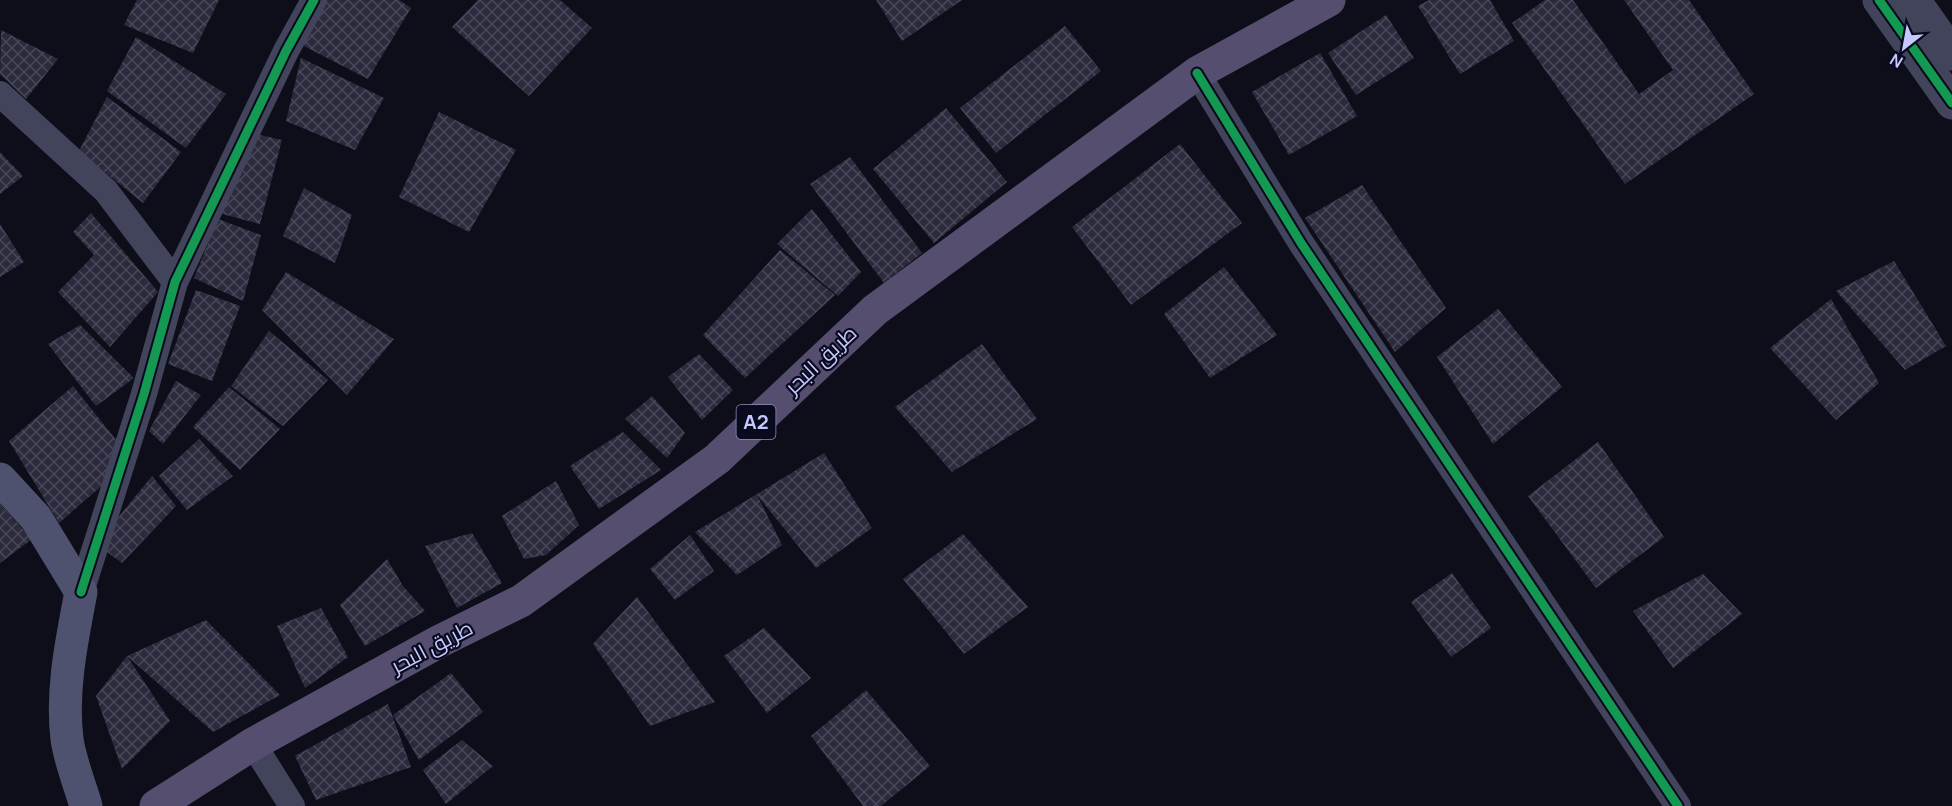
<svg xmlns="http://www.w3.org/2000/svg" width="1952" height="806" viewBox="0 0 1952 806" font-family="Manrope,Cairo,sans-serif">
	<defs>
		<pattern id="building-cross-hatch" width="8" height="8" patternUnits="userSpaceOnUse" patternTransform="scale(1.5)"><rect width="8" height="8" fill="#2b2b3d"/><path d="M0 0l8 8M0 8l8-8" fill="none" stroke="#48485a"/></pattern>
	</defs>
	<rect width="100%" height="100%" fill="#0e0e1a"/>
	<!-- building -->
	<path fill="url(#building-cross-hatch)" d="M137 0H219L193 53 124 25Z
		M323 0H399L411 8 368 79 298 43Z
		M478 0H560L592 28 529 96 452 27Z
		M876 0H962L902 41Z
		M1429 0H1490L1514 41 1460 74 1418 6Z
		M1545 0H1573L1639 94 1673 70 1624 0H1689L1754 94 1625 184 1512 23Z
		M1386 15 1414 58 1356 95 1328 53Z
		M1065 26 1101 71 996 153 960 108Z
		M1 30 58 59 26 99 0 74Z
		M136 37 226 94 186 148 107 91Z
		M1320 53 1357 116 1289 155 1252 92Z
		M301 58 384 98 355 150 286 121Z
		M107 97 181 152 143 203 79 151Z
		M946 108 1007 182 934 243 873 169Z
		M439 112 516 150 469 232 399 197Z
		M256 134 282 140 260 224 219 213Z
		M1180 144 1242 223 1131 305 1072 227Z
		M0 152 23 176 0 194Z
		M850 157 922 253 884 283 810 184Z
		M1362 185 1446 308 1395 352 1305 218Z
		M304 188 352 215 335 263 283 236Z
		M812 209 861 272 838 296 777 244Z
		M91 213 158 292 110 347 58 292 94 255 73 232Z
		M218 219 261 235 243 301 194 278Z
		M0 224 24 262 0 277Z
		M780 250 835 295 745 378 703 335Z
		M1894 261 1946 346 1905 370 1836 291Z
		M1224 267 1277 335 1210 378 1164 314Z
		M286 272 394 339 347 395 262 310Z
		M196 290 240 306 212 381 168 364Z
		M1831 299 1879 383 1836 420 1770 348Z
		M1498 309 1562 387 1493 444 1437 357Z
		M80 325 134 378 96 406 48 344Z
		M269 331 328 380 283 426 231 386Z
		M982 344 1037 419 952 472 895 407Z
		M699 354 733 390 702 420 668 377Z
		M176 381 201 395 163 444 149 431Z
		M73 386 117 441 114 475 59 523 9 441Z
		M229 387 280 429 240 470 193 427Z
		M652 396 685 433 667 458 625 419Z
		M623 432 661 470 599 509 570 466Z
		M199 439 233 476 187 510 159 476Z
		M1598 442 1664 537 1596 588 1528 496Z
		M824 453 872 528 816 568 757 495 782 545 737 575 695 532Z
		M152 476 176 506 122 563 107 552 116 520Z
		M556 481 579 525 546 555 524 559 502 516Z
		M0 504 32 539 0 563Z
		M472 533 502 583 457 608 425 546Z
		M963 534 1028 607 964 654 903 579Z
		M690 535 714 571 675 600 650 569Z
		M387 559 403 586 425 611 365 646 340 605Z
		M1452 573 1491 628 1451 657 1411 602Z
		M1703 574 1742 614 1673 668 1633 611Z
		M637 597 715 702 650 726 593 644Z
		M321 608 348 657 305 688 277 626Z
		M206 620 280 695 213 732 127 656Z
		M764 628 811 678 767 713 724 656Z
		M127 656 170 721 122 769 96 696Z
		M451 673 483 712 419 760 393 715Z
		M866 690 930 766 881 806H863L811 736Z
		M388 704 411 767 316 800 295 756Z
		M462 740 493 766 446 804 423 770Z"/>
	<g fill="none" stroke-linecap="round" stroke-linejoin="round">
		<!-- minor -->
		<path stroke="#41445b" stroke-width="26" d="M1197 73 1301 243 1678 806
			M0 94 106 191 175 282
			M81 592 144 394 175 282 286 51 314 0
			M253 744 292 806"/>
		<!-- tertiary -->
		<path stroke="#41445b" stroke-width="33" d="M1879 0 1952 103
			M1914 0 1952 54"/>
		<!-- secondary -->
		<path stroke="#4f526e" stroke-width="33" d="M0 479 36 518 81 592C72 640 61 690 67 739 70 761 80 785 86 806"/>
		<!-- primary -->
		<path stroke="#554e6e" stroke-width="33" d="M156 806 253 744 440 641 521 601 717 459 875 310 1197 73 1329 0"/>
		<!-- cycleway casing -->
		<g stroke="#0a0a1e" stroke-width="13">
			<path id="cycleway" d="M1879 0 1952 103
				M1197 73 1301 243 1678 806
				M81 592 144 394 175 282 286 51 314 0"/>
		</g>
		<!-- cycleway -->
		<use href="#cycleway" stroke="#139951" stroke-width="9"/>
	</g>
	<g text-anchor="middle" stroke-width="4.5" stroke-linejoin="round" paint-order="stroke">
		<!-- shield labels -->
		<rect fill="#0a0a1e" stroke="#8e90bc" stroke-width="1.5" x="736.5" y="405" width="39" height="34" rx="4.5"/>
		<g font-size="20" font-weight="bold" fill="#c6c9ff">
			<text x="756" y="429">A2</text>
		</g>
		<!-- street labels -->
		<g font-size="21" fill="#c6c9ff" stroke="#0a0a1e">
			<text transform="translate(821 360) rotate(-43)" y="7">طريق البحر</text>
			<text transform="translate(432 647) rotate(-28)" y="7">طريق البحر</text>
		</g>
	</g>
	<!-- north arrow -->
	<g transform="translate(1904 48) rotate(211)" stroke="#0a0a1e" stroke-width="4.5" paint-order="stroke">
	<path d="M0-4.5L10 22L0 15L-10 22Z" fill="#c6c9ff"/>
	<text y="-9" font-size="16" font-weight="bold" text-anchor="middle" fill="#c6c9ff">N</text>
	</g>
</svg>
